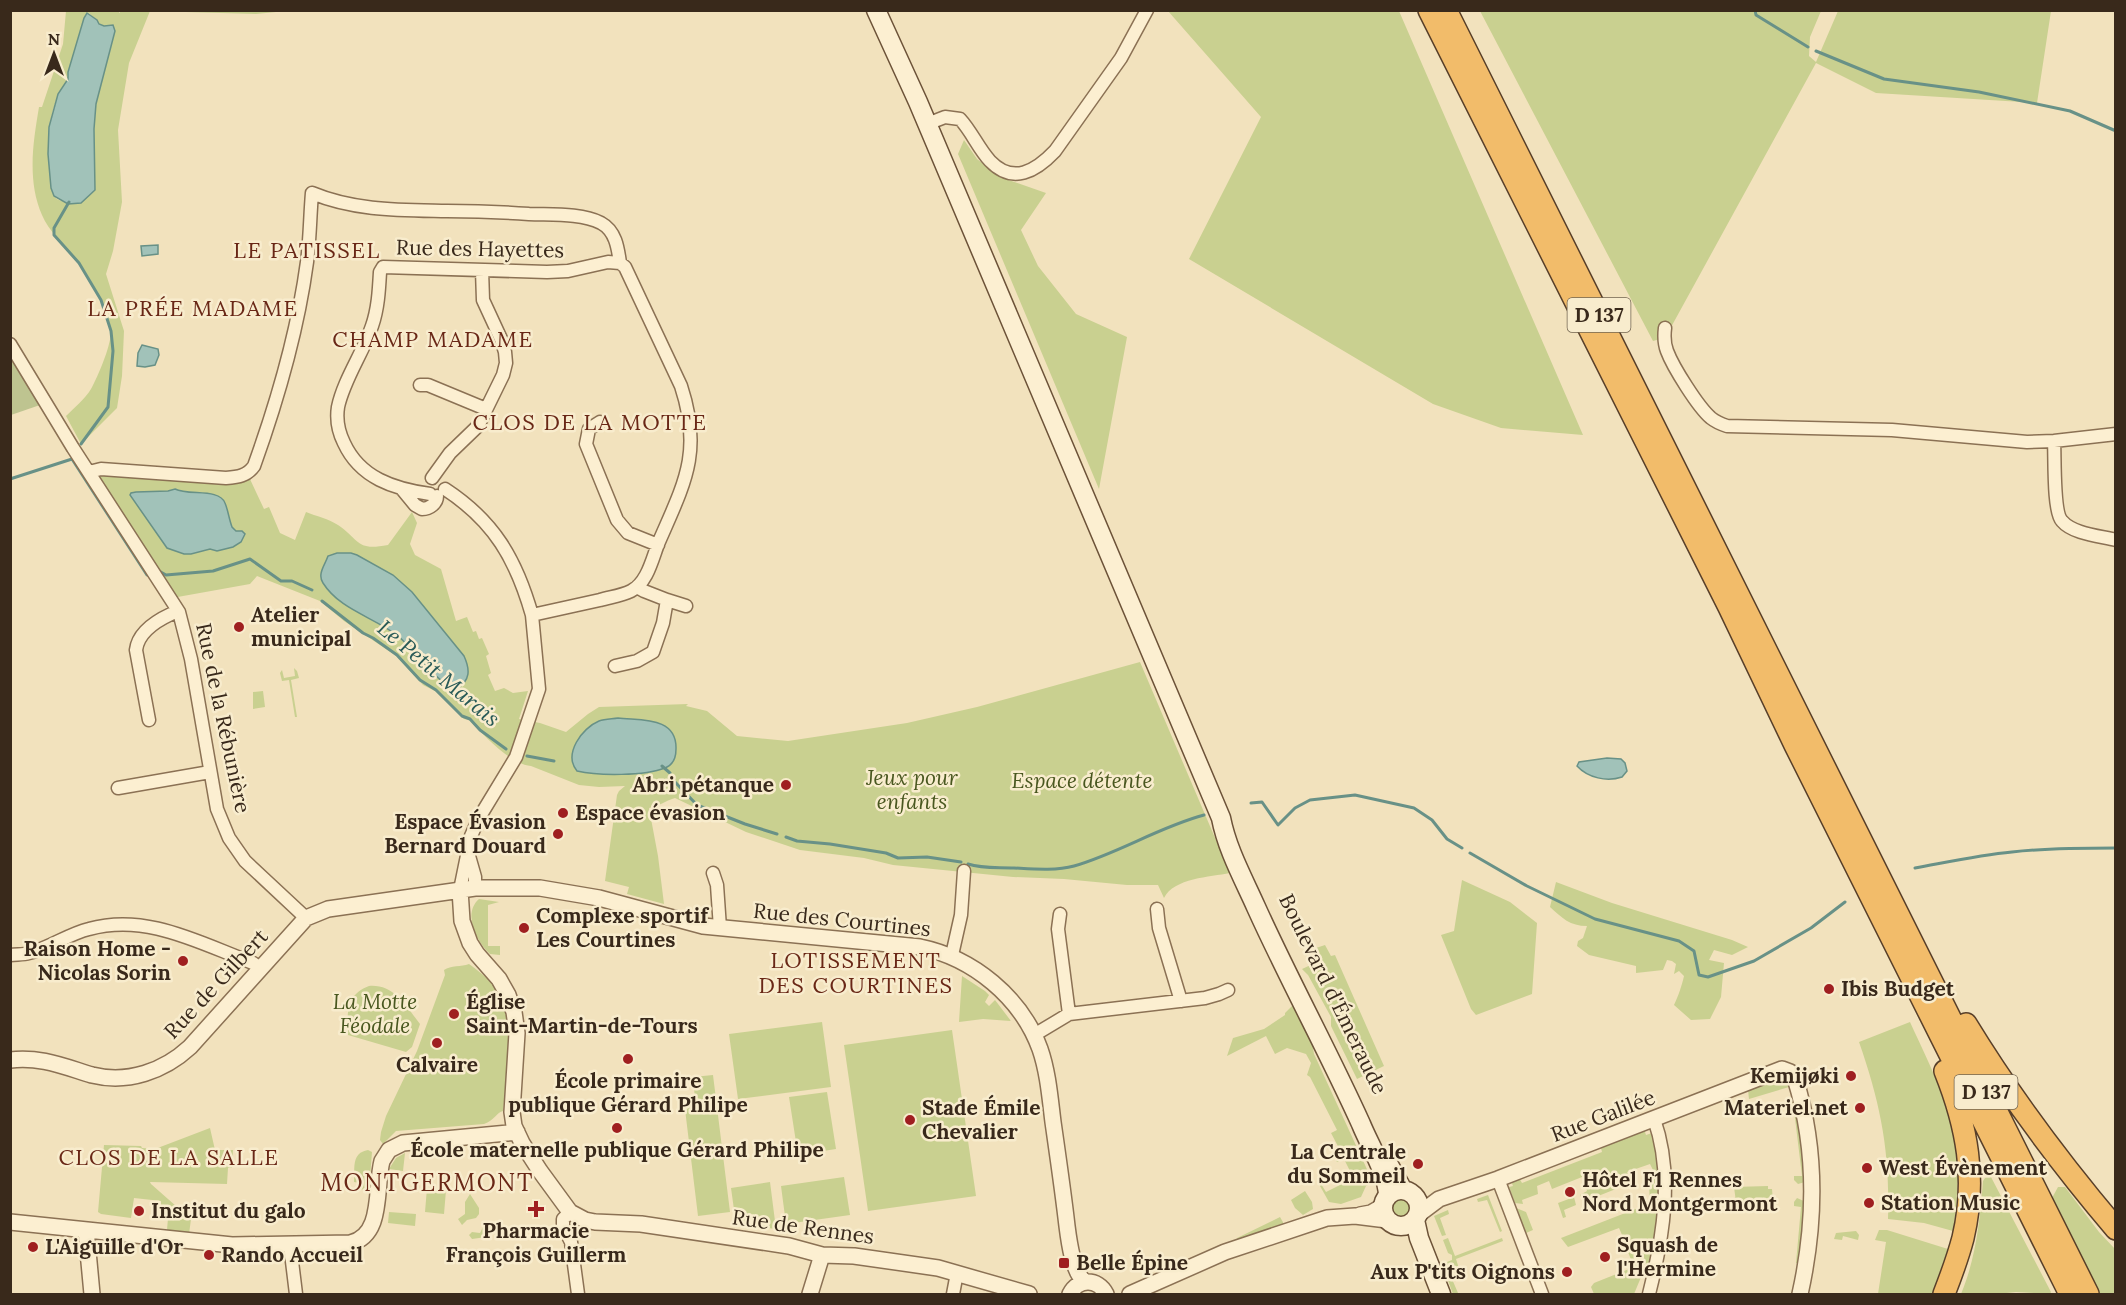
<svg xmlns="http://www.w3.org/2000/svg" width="2126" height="1305" viewBox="0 0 2126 1305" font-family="Lora,serif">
	<rect width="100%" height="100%" fill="#f2e2bd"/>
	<!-- green -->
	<path fill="#c9d090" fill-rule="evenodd" d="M123 10 286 11 256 14 150 11 129 63 118 130 122 202 113 251 106 274 124 331 122 376 117 408 81 444 66 416C74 408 85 399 91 389 98 376 110 348 111 333 111 315 90 277 79 262 67 247 50 234 42 215 27 180 33 143 39 107H42L63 44 66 11H119V13ZM89 13 99 24 104 26 109 25 115 31 96 104 94 129 95 190 81 203C74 202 59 203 55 197 50 191 51 182 50 175 48 147 47 124 57 98 59 90 66 85 68 78 72 56 79 33 89 13Z
		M1168 11H1399L1583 435 1501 428 1433 404 1189 259 1261 117Z
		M1480 11H1821L1810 37 1809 56 1816 62 1838 11H2051L2037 103 1876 93 1816 63 1670 329 1664 338 1653 341Z
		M964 140 977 159 1000 177 1046 193 1021 230 1038 266 1076 314 1127 337 1099 489 958 154Z
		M103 473 249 477 264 509 269 507 280 533 295 540 306 512C316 516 329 519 338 525 361 541 356 551 388 545L412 512 417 523 410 544 415 555 441 569 456 621 467 617 473 632 476 631 479 639 482 638 489 654 486 656 491 673 488 675 495 691 504 688 513 693 528 691 519 719 540 723 566 732 588 714 599 707 688 704 686 706 707 711 737 736 788 741 907 723 977 707 1140 662 1230 873C1210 877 1174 878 1164 898L1158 885H1127L1064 879 1013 877 893 865 864 858 800 850 746 832 675 798C665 801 659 806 649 808L658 856 664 904 627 894 629 887 605 881 617 795 619 791 625 786 599 787 579 785 531 766C511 765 484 735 469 720L464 719 435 691 423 685 395 655 344 621 320 601 257 576 250 584 172 598 93 476Z
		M294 668 297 671 299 678 291 680 297 717H295L289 680 282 681 280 673 282 670 284 678 295 676Z
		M263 691 265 707 253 709V692Z
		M1462 880 1510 902 1537 923 1532 994 1476 1015 1471 1009 1441 935 1454 931Z
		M1556 882 1612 903 1732 940 1748 947 1732 955 1714 950 1709 960 1724 963 1721 997 1710 1019 1691 1020 1674 1005C1678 997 1682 985 1684 976L1679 971 1674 974 1676 964 1672 961 1667 960 1663 970 1636 973V966L1589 955 1577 946 1578 941 1583 938 1587 926C1570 926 1562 918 1550 907Z
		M479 899 499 902 488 905V946H500V955L490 954C477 942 462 914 479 899Z
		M1325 945 1331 956 1335 955 1384 1066 1357 1079 1331 1026V1017L1308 975 1302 969 1315 963 1316 948Z
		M469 964C477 970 488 978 494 986 519 1020 507 1071 503 1111 497 1112 494 1121 484 1124L396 1131 383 1144 380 1140 381 1132 386 1116 417 1051 445 975 444 970C451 965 461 967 469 964Z
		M962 976 985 991 989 995 985 1002 989 1006 995 1000 1011 1021 983 1019 959 1022Z
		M369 986C394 984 406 1006 420 1024L412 1047 406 1052 348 1035C347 1014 346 994 369 986Z
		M1294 1004 1312 1042 1314 1054 1371 1178 1370 1184 1366 1186 1361 1197 1341 1204 1329 1202 1320 1186 1321 1184 1326 1192 1346 1182 1343 1175 1350 1171 1344 1159 1337 1162 1334 1155 1341 1152 1331 1133 1337 1130 1310 1077 1307 1075 1311 1063 1306 1054 1287 1048 1275 1054 1266 1036 1227 1056 1233 1038 1264 1029 1285 1015V1013Z
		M822 1022 831 1087 738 1099 729 1034Z
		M1910 1022C1931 1068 1956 1115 1958 1167 1958 1188 1956 1210 1953 1231L1924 1223 1888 1219C1890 1152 1881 1105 1859 1042Z
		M952 1030 976 1196 868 1211 844 1045Z
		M713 1075 730 1212 698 1216 684 1101 695 1099 693 1077Z
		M1782 1076 1787 1079 1790 1085 1789 1087 1749 1099 1748 1090Z
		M827 1092 836 1149 798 1155 789 1097Z
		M1788 1102H1795L1800 1117 1805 1182 1798 1184 1794 1180V1176H1802L1794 1110 1786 1111 1785 1106Z
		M210 1128 215 1150H233L232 1168H228L227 1184 150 1182 151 1184 185 1214V1217L191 1219 189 1234 167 1230 168 1218 161 1208V1201L134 1198 131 1218 101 1214 98 1212 104 1145 141 1146 142 1148 155 1149Z
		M1644 1129 1646 1135 1652 1133 1654 1136C1662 1186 1659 1221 1649 1271L1644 1270 1634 1294H1594L1591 1287 1594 1283 1634 1267 1628 1252 1631 1250 1628 1244H1626L1619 1228 1568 1247 1561 1238 1651 1203C1648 1194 1651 1186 1647 1177L1655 1174 1650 1164 1627 1172 1631 1183 1583 1202 1580 1195 1587 1191 1582 1177 1552 1189 1549 1181 1537 1186 1538 1194 1522 1200 1523 1204 1515 1203 1509 1187 1513 1186 1511 1181 1518 1176 1522 1183 1602 1152 1600 1144Z
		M368 1150 372 1152 369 1190 359 1189 360 1183 354 1182C355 1168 351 1153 368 1150Z
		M405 1153 403 1171 389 1169 396 1158Z
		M844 1177 850 1215 786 1224 781 1186Z
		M1991 1177 2051 1292 2050 1294 2016 1292 1997 1294H1961C1976 1258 1980 1220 1983 1181L1985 1178Z
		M770 1182 776 1229 736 1224 731 1188Z
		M1768 1186V1189H1772L1773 1202H1736L1734 1187Z
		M2058 1187H2065L2099 1232 2115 1249V1294H2098L2052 1198Z
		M427 1188 446 1190 444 1214 425 1212Z
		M1305 1191 1312 1202 1313 1209 1303 1215 1295 1208 1291 1200Z
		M470 1194 479 1208V1214L476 1218 467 1220 462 1225 458 1219 465 1214V1202Z
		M1488 1195 1502 1231 1500 1232 1487 1200 1478 1202 1477 1199Z
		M1574 1197 1576 1205 1564 1210 1566 1217 1563 1218 1558 1203Z
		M1797 1198 1806 1202 1801 1264 1796 1263 1801 1207 1794 1206V1202Z
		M1391 1208a10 10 0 1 1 20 0a10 10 0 1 1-20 0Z
		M1516 1208 1526 1212 1533 1230 1526 1233Z
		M1448 1210 1449 1214 1440 1218 1446 1235 1442 1236 1434 1216Z
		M389 1212 416 1214 415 1226 388 1223Z
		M1280 1217 1284 1224 1247 1237 1235 1239Z
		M485 1223 490 1234 486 1237 472 1239 469 1235 472 1232 480 1233Z
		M1879 1230H1887L1948 1249 1932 1294H1878L1886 1242 1875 1240Z
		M1856 1231 1859 1235 1858 1240 1843 1236 1842 1240 1834 1239 1836 1233Z
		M1448 1238 1455 1256 1502 1238 1503 1241 1456 1259 1461 1275 1452 1279 1458 1293 1453 1294 1442 1264 1452 1260V1255L1448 1253 1443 1240Z"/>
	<!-- cemetery -->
	<path fill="#bec490" d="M11 357 40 405 11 415H10Z"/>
	<!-- water -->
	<path fill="#a1c2b9" stroke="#689187" stroke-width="1.5" d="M87 13 97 20 99 24 104 26 113 25 115 31 96 104 94 129 95 190 81 203 68 204 54 196 51 188 48 154 49 127 58 94 68 79V72L84 18Z
		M158 245V254L142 256 141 246Z
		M142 345 158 349 159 355 155 365 145 367 137 366 138 353Z
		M175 489C189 496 219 488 225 503 228 510 229 519 232 527L236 531H242L245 534 241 542 233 547 217 551 210 549 191 554H184L167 548 130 495 131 493 136 492 168 491Z
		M337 553H351L357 555 393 575 412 592 464 656C470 669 471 681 456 689 437 684 414 649 398 636 374 617 340 610 323 583 317 574 325 565 328 556Z
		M618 718C640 721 677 716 676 749 676 757 673 765 665 768 645 776 598 776 577 771 563 754 582 728 599 721 605 719 612 719 618 718Z
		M1607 758 1621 759 1625 763 1627 771 1622 777C1607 782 1588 778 1577 766L1579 762Z"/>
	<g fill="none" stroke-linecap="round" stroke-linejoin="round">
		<!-- stream -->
		<path stroke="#689187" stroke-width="3" d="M1755 10 1756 15 1808 47
			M1816 51 1884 79 1979 92 2070 111 2116 131
			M69 202 54 228V235L79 263 101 300 111 331 113 351 108 407 81 444
			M10 479 72 459 147 575H149
			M159 571 166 575 213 571 250 559 281 581H292L312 590
			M322 601 363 633 373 638 397 655 420 680 436 690 462 716 470 719 480 730 506 749
			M527 756 554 761
			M662 766 670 773
			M675 782 697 805 745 824 777 834
			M1251 803 1262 802 1278 825 1295 808 1310 800 1355 795 1414 808 1432 820 1447 839 1462 848
			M786 837 797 841 830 844 886 853 898 858 927 857 961 862
			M1470 853 1527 886 1595 919 1679 941 1694 951 1699 975 1708 977 1754 961 1811 928 1845 902
			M968 864C983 869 998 867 1014 868 1033 869 1056 871 1074 866 1119 853 1159 827 1204 815
			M1915 868C1948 862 1980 855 2012 852 2047 848 2081 848 2116 848"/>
		<!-- minor casing -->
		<g stroke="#8b7154" stroke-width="15">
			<path id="minor" d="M927 124 945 117 960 119C972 132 978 148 990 161 1013 185 1036 171 1055 151L1121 58 1147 10
				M1665 328C1664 336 1664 343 1667 351 1673 367 1698 407 1711 418 1716 422 1721 424 1727 426L1892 430 2027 442 2054 441 2116 434
				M10 344 73 448 179 612 191 659 217 809 229 838 245 861 306 918
				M420 385H428L486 409
				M600 422 589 429 586 444 617 520 628 533 658 545
				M2054 441C2055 457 2053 512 2062 521 2073 534 2100 536 2116 540
				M89 472 101 469 226 478C238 477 247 476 254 466 277 402 298 329 307 262 310 239 310 216 312 193 355 211 401 210 447 211 474 211 502 212 529 214 552 215 581 213 601 223 616 231 618 249 620 263
				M432 478 450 453 478 426 503 375 506 363 505 352 501 339 483 300 482 270
				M401 488 415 505 422 509C430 509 437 503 437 496
				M445 489C494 521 516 559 532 615
				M430 494C394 489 360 478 344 443 338 431 336 420 338 407 344 379 363 353 372 326 378 309 379 290 380 272L383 267 547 272 568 271 608 262 620 263
				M667 600 686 606
				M615 666 637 661 653 652 663 623 667 600 644 591 637 587
				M149 720 136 650C138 633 156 621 171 614
				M118 788 210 772
				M469 856 475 877V888
				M713 873 717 885 720 928
				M460 890 471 836 479 818 516 757 539 689 532 615C555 610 577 605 600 600 610 597 621 596 631 591 647 583 652 560 658 544 684 484 703 453 681 386L625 267 620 263
				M1157 909 1159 928 1181 1001
				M1060 914 1058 929 1069 1014
				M10 955C17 954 23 955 29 953 50 948 68 934 89 929 147 913 199 943 253 963L260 968
				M952 955 961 915 964 871
				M1034 1035 1069 1014 1205 998 1219 994 1228 990
				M1498 1179 1542 1294
				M570 1212 563 1219V1226L571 1242 578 1294
				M290 1245 296 1294
				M953 1294 957 1273
				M1649 1294C1663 1238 1674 1175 1654 1119"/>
		</g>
		<!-- tertiary casing -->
		<g stroke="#8b7154" stroke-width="18">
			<path id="tertiary" d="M460 890 462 921 470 943 477 954 499 979 508 995 514 1012 517 1033 512 1112 514 1126 522 1143 540 1171 570 1212 585 1220 595 1222 641 1224 789 1246 822 1255 854 1256 938 1268 1029 1294
				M10 1060C40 1056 65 1067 92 1075 128 1084 164 1071 190 1047L306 918 328 909 475 888H540L599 898 703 926 920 947C973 958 1021 997 1040 1049 1048 1072 1050 1098 1053 1122 1058 1157 1063 1191 1067 1226 1069 1242 1073 1273 1085 1282
				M1419 1214 1439 1199 1498 1179 1782 1069 1790 1072 1795 1078C1817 1149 1816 1222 1800 1294
				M1360 1215 1371 1213 1383 1206
				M10 1222 232 1245 350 1243C384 1236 375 1187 382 1161L389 1150 403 1143 517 1132
				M86 1230 92 1294
				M810 1294 822 1255
				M1070 1294C1078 1278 1098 1278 1106 1294
				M1130 1294 1225 1252 1327 1218 1355 1216 1387 1220"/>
		</g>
		<!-- secondary casing -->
		<g stroke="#6c5238" stroke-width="21">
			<path id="secondary" d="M876 10 918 102 1221 818C1227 849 1243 878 1256 907 1289 980 1328 1051 1361 1124 1369 1144 1388 1175 1388 1196
				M1388 1163 1403 1190
				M1383 1208a18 18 0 1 1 36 0a18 18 0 1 1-36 0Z
				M1415 1220 1419 1238 1441 1294"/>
		</g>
		<!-- trunk casing -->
		<g stroke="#583f29" stroke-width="24">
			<path id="trunk" d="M1429 10 1729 607 1795 745 2070 1294
				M1446 10 2088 1294
				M1966 1024C2010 1096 2061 1164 2116 1229
				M1944 1294C1951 1276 1958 1257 1963 1238 1977 1179 1967 1126 1945 1071"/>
		</g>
		<!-- minor -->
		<use href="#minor" stroke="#fcefd1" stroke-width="12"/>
		<!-- tertiary -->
		<use href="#tertiary" stroke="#fcefd1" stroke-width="15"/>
		<!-- secondary -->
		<use href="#secondary" stroke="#fcefd1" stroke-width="18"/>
		<!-- trunk -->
		<use href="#trunk" stroke="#f2bc6a" stroke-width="21"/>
	</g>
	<!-- markers -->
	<g fill="#9f1f20" stroke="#f8eccd" stroke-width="2">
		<circle cx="239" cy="627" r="6"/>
		<circle cx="786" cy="785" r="6"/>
		<circle cx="563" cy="813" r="6"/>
		<circle cx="558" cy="834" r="6"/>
		<circle cx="524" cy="928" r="6"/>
		<circle cx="183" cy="961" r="6"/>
		<circle cx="1829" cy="989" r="6"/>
		<circle cx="454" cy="1014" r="6"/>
		<circle cx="437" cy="1043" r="6"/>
		<circle cx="628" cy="1059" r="6"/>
		<circle cx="1851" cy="1076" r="6"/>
		<circle cx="1860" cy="1108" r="6"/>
		<circle cx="910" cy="1120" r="6"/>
		<circle cx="617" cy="1128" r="6"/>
		<circle cx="1418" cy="1164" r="6"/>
		<circle cx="1867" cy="1168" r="6"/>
		<circle cx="1570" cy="1192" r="6"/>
		<circle cx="1869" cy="1203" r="6"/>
		<path d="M533 1200h6v6h6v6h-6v6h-6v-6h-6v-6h6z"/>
		<circle cx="139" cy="1211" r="6"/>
		<circle cx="33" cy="1247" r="6"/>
		<circle cx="209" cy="1255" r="6"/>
		<circle cx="1605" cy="1257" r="6"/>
		<rect x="1058" y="1257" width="12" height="12" rx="3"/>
		<circle cx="1567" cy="1272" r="6"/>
	</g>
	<g text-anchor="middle" stroke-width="5" stroke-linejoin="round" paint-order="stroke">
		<!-- shield labels -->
		<g fill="#f8eccd" stroke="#726450" stroke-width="1.5">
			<rect x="1567.5" y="298" width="63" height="34" rx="4.5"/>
			<rect x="1954.5" y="1075" width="63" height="34" rx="4.5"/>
		</g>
		<g font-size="20" font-weight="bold" fill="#39291b">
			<text x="1599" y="322">D 137</text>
			<text x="1986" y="1099">D 137</text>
		</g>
		<!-- street labels -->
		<g font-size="21" fill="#39291b" stroke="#f8eccd">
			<text transform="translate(480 249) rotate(1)" y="7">Rue des Hayettes</text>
			<text transform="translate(223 718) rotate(78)" y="7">Rue de la Rébunière</text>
			<text transform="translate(842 920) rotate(6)" y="7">Rue des Courtines</text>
			<text transform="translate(216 984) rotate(-47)" y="7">Rue de Gilbert</text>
			<text transform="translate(1333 994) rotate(64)" y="7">Boulevard d'Émeraude</text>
			<text transform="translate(1603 1116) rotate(-21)" y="7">Rue Galilée</text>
			<text transform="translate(803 1227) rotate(8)" y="7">Rue de Rennes</text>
		</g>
		<!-- poi labels -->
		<g font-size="21" font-weight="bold" fill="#39291b" stroke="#f8eccd" text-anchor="start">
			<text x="251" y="622">Atelier<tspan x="251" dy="24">municipal</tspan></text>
			<text x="774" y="792" text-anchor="end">Abri pétanque</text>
			<text x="575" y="820">Espace évasion</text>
			<text x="546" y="829" text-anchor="end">Espace Évasion<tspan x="546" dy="24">Bernard Douard</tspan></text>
			<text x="536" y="923">Complexe sportif<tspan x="536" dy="24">Les Courtines</tspan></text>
			<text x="171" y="956" text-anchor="end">Raison Home -<tspan x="171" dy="24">Nicolas Sorin</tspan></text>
			<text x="1841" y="996">Ibis Budget</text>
			<text x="466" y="1009">Église<tspan x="466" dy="24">Saint-Martin-de-Tours</tspan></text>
			<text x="437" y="1072" text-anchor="middle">Calvaire</text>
			<text x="1839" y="1083" text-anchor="end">Kemijøki</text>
			<text x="628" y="1088" text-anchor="middle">École primaire<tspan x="628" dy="24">publique Gérard Philipe</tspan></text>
			<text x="922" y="1115">Stade Émile<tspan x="922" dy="24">Chevalier</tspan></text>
			<text x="1848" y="1115" text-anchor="end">Materiel.net</text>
			<text x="617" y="1157" text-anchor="middle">École maternelle publique Gérard Philipe</text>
			<text x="1406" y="1159" text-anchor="end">La Centrale<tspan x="1406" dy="24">du Sommeil</tspan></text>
			<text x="1879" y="1175">West Évènement</text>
			<text x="1582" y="1187">Hôtel F1 Rennes<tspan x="1582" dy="24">Nord Montgermont</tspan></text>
			<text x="1881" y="1210">Station Music</text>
			<text x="151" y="1218">Institut du galo</text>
			<text x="536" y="1238" text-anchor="middle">Pharmacie<tspan x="536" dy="24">François Guillerm</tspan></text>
			<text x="1617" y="1252">Squash de<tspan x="1617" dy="24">l'Hermine</tspan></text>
			<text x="45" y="1254">L'Aiguille d'Or</text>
			<text x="221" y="1262">Rando Accueil</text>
			<text x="1076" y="1270">Belle Épine</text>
			<text x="1555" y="1279" text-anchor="end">Aux P'tits Oignons</text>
		</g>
		<!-- park labels -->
		<g font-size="21" font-style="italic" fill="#49571f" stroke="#f8eccd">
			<text x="912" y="785">Jeux pour<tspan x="912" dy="24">enfants</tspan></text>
			<text x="1082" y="788">Espace détente</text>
			<text x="375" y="1009">La Motte<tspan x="375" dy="24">Féodale</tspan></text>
		</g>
		<!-- neighbourhood labels -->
		<g font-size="22" letter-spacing="1.5" fill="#692716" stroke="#f8eccd">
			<text x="307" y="258">LE PATISSEL</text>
			<text x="193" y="316">LA PRÉE MADAME</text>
			<text x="433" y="347">CHAMP MADAME</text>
			<text x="590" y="430">CLOS DE LA MOTTE</text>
			<text x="856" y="968">LOTISSEMENT<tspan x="856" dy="25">DES COURTINES</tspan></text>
			<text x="169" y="1165">CLOS DE LA SALLE</text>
		</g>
		<!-- water labels -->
		<g font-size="22" font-style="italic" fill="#285a57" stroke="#f8eccd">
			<text transform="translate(439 673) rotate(40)" y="8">Le Petit Marais</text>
		</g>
		<!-- quarter labels -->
		<g font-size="24" letter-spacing="1.5" fill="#692716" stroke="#f8eccd">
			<text x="427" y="1191">MONTGERMONT</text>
		</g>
	</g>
	<!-- border -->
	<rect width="2126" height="1305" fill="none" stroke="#39291b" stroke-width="24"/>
	<!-- north arrow -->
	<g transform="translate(54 54)" stroke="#f8eccd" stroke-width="4.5" paint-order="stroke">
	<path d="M0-4.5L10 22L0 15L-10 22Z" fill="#39291b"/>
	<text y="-9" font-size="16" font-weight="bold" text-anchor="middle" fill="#39291b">N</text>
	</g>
</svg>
